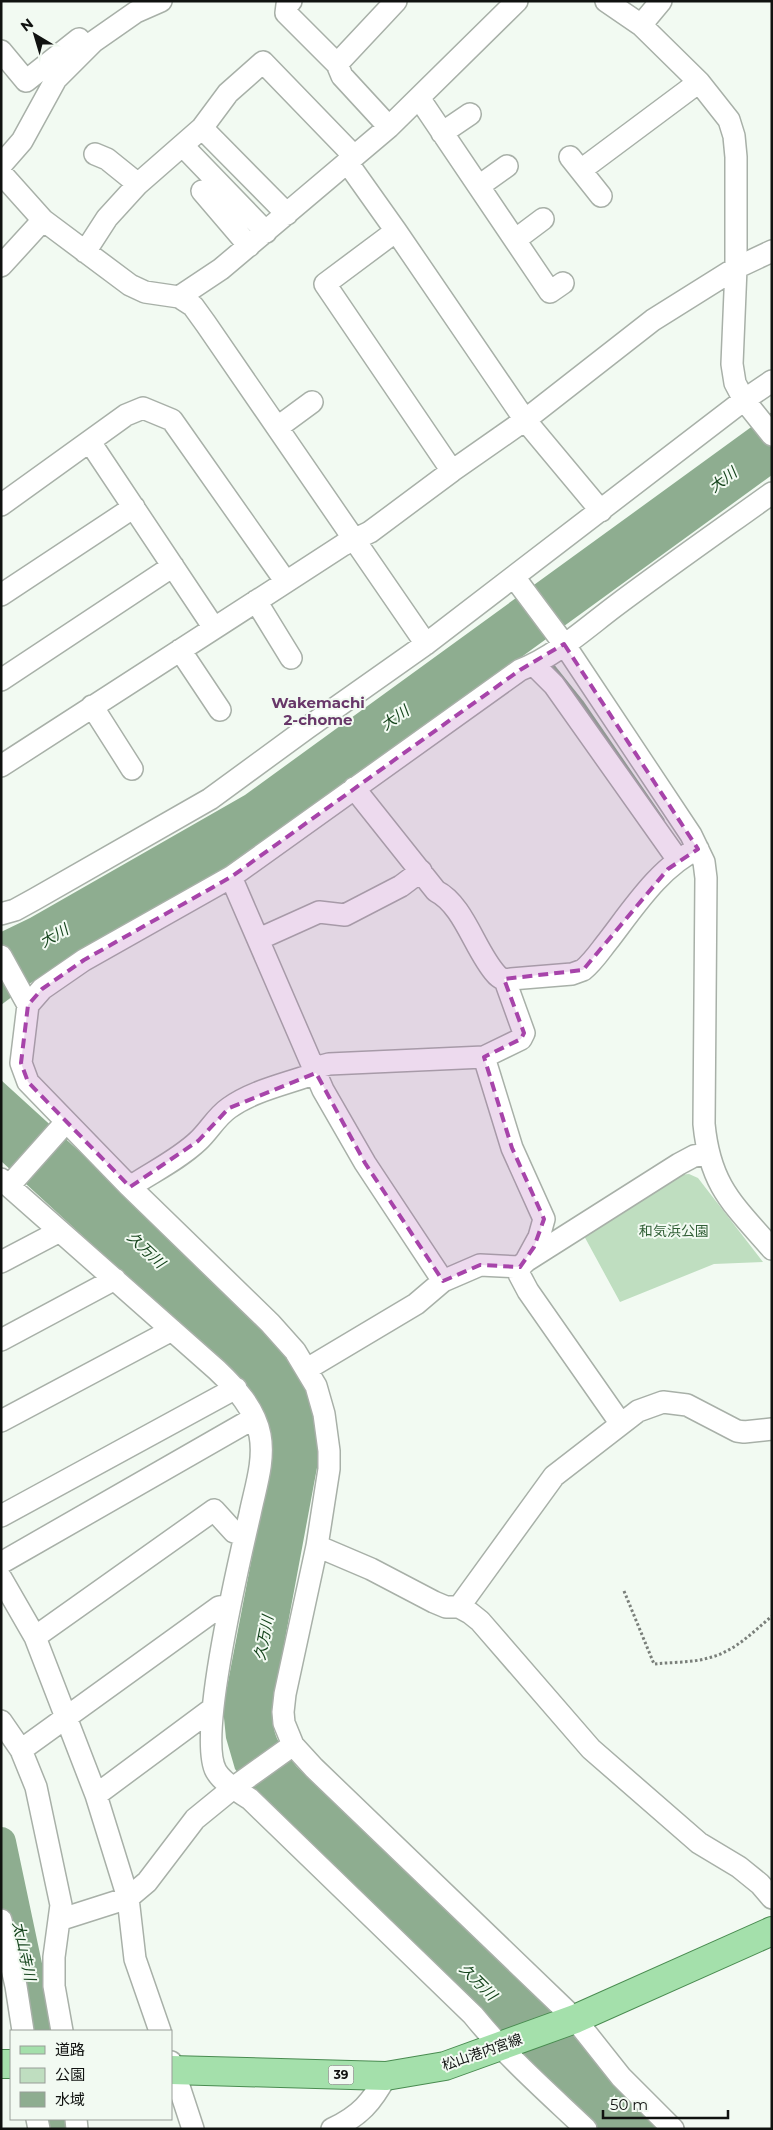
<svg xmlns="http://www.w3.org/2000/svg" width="773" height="2130" viewBox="0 0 773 2130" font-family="Montserrat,'Noto Sans JP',sans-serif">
	<rect width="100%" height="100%" fill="#f2faf2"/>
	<!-- green -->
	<path fill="#bfdec0" d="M689 1174 698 1178 763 1262 714 1264 620 1302 583 1234 677 1175Z"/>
	<!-- water -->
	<path fill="#8ead90" d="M772 412V475L257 849 29 984 1 1005V932L30 918 245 795Z
		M1 1080 181 1244 280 1346 304 1382 316 1416 319 1457 275 1693C271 1734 272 1735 297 1767L547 2006 621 2089 664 2129H598L254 1794 235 1769 226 1738 223 1708 270 1463 242 1382 1 1161Z"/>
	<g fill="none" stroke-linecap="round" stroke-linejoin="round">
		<!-- stream -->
		<path stroke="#8ead90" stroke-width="5" d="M549 662 581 702 662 820"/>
		<!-- river -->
		<path stroke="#8ead90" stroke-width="30" d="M1 1842 41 2031
			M57 2119 58 2129"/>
		<!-- minor casing -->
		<g stroke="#a8b0a8" stroke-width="24">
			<path id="minor" d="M291 1 287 5 286 13 337 64 342 76 389 127
				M606 1 641 25 699 82 729 120 734 136 736 157V268L732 364 735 383 744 400 772 435
				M641 25 661 1
				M1 51 26 81 79 39
				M337 64 396 1
				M419 98 550 292 563 283
				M202 128 228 93 263 62 354 156
				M442 133 470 114
				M183 146 266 232
				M95 154 107 159 138 184
				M570 157 601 196
				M347 162 396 231 525 420 601 511
				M1 165 22 141 56 79 93 42 136 12 161 1
				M581 170 699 82
				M1 173 43 220 130 285 145 292 179 297 221 269 389 127 517 1
				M479 186 507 166
				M202 191 249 246
				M396 231 325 284 452 471
				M515 240 543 219
				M85 252 107 218 138 184 202 128 287 214
				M1 266 43 220
				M179 297 193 306 206 324 426 644
				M278 427 312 402
				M90 442 214 628
				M1 505 126 415 143 408 172 420 286 582
				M514 577 564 644 691 835 704 862 706 878 704 1124C710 1186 733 1204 772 1249
				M1 595 134 507
				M256 601 291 658
				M180 650 220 710
				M534 665 554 685 678 860
				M1 680 173 566
				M92 706 132 769
				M1 766 286 582 343 545 370 532 452 471 525 420 653 320 736 268 772 251
				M354 788 436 891C464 905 475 951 496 974 499 978 505 980 509 983
				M231 877 323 1090 365 1163 443 1281
				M1 914 15 910 35 899 210 799 307 728 426 644 744 400 772 381
				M259 939 319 912 345 915 401 886 421 871
				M1 956 28 1005 21 1063 28 1082 128 1185 270 1323 295 1351 316 1386 324 1414 329 1451V1469L317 1546 285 1694 283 1712 284 1723 293 1745 314 1768 575 2019 621 2077 673 2129
				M28 1005 42 989 84 960 231 877 520 670C554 657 585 629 614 607 666 568 719 531 772 493
				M484 1057 512 1148 544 1219 539 1237 527 1259
				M314 1068 329 1064 484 1057 521 1039 524 1033 507 986 511 979 572 974 583 970C593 962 600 951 608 941 632 910 661 865 698 849
				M1 1179 217 1370C236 1388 255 1409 260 1435 265 1461 255 1489 250 1514 240 1558 197 1737 216 1771 223 1783 238 1791 250 1799L473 2015C508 2058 546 2091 586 2129
				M9 1186 66 1122
				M130 1187C152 1172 178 1160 198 1141 209 1131 216 1117 229 1108 254 1090 287 1084 316 1073
				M1 1262 60 1231
				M520 1267 519 1274 528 1291 621 1424
				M1 1340 115 1279
				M307 1369 416 1304 443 1281 480 1265 520 1267 526 1261 679 1164 694 1156 708 1154
				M1 1421 172 1330
				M1 1516 236 1388
				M317 1546 371 1569 434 1602 446 1607H459L470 1613 480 1621 591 1749 699 1843 739 1867 760 1884 772 1898
				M1 1563 254 1418
				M1 1578 35 1637 96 1795 128 1898 135 1959 160 2031
				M459 1607 554 1476 638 1411 663 1402 687 1405 737 1431 744 1432 772 1429
				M35 1637 214 1510 234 1532 245 1536
				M1 1721 21 1750 36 1787 61 1905 54 1957V1986L62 2031
				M21 1750 219 1607 230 1605
				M96 1795 212 1709
				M1 1920 16 1986 23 2031
				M59 1920 128 1898 147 1882 195 1819 233 1788 293 1745
				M171 2062 193 2129
				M37 2119 39 2129
				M76 2119 77 2129
				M332 2129C360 2116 372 2102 386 2076"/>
		</g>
		<!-- major casing -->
		<g stroke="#498b50" stroke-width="30">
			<path id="major" d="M1 2064H11
				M171 2070 386 2076 445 2066 575 2019 772 1931"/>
		</g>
		<!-- path -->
		<path stroke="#7a7f7a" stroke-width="3" stroke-dasharray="2.5 2.5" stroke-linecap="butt" d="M624 1591 654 1664C671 1662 691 1663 708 1658 734 1652 752 1633 772 1616"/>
		<!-- minor -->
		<use href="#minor" stroke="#fff" stroke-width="21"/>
		<!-- major -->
		<use href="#major" stroke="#a4e0ab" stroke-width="28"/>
	</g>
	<!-- marked area -->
	<path fill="#a744aa" fill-opacity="0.2" stroke="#a744aa" stroke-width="4" stroke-dasharray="10 6" stroke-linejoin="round" d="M564 644 698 849 668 869 583 970 504 979 524 1033 521 1039 484 1057 512 1148 544 1219 534 1247 520 1267 480 1265 443 1281 365 1163 316 1073 229 1108 198 1141 130 1187 28 1082 21 1063 28 1005 42 989 84 960 231 877 520 670Z"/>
	<g text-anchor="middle" stroke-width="4" stroke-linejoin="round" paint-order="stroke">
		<!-- shield labels -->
		<rect fill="#f2faf2" stroke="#545854" stroke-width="1" x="328.5" y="2065.5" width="25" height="19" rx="4"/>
		<g font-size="12" font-weight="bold" fill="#101210">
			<text x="341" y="2079">39</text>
		</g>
		<!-- park labels -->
		<g font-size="14" fill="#315f36" stroke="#f2faf2">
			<text x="674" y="1236">和気浜公園</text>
		</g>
		<!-- street labels -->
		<g font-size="14" fill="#101210" stroke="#f2faf2">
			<text transform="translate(482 2052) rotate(-19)" y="5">松山港内宮線</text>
		</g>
		<!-- water labels -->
		<g font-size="15" font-style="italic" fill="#15441c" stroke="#f2faf2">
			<text transform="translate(723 480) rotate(-37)" y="5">大川</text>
			<text transform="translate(395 718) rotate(-35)" y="5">大川</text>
			<text transform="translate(54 936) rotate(-30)" y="5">大川</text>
			<text transform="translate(146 1250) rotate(43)" y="5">久万川</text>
			<text transform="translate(264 1638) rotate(-79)" y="5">久万川</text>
			<text transform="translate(24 1951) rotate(78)" y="5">太山寺川</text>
			<text transform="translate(478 1982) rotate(45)" y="5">久万川</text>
		</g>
		<!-- neighbourhood labels -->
		<g font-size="15" font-weight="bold" fill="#683769" stroke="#f2faf2">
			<text x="318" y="708">Wakemachi<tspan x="318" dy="17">2-chome</tspan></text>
		</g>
	</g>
	<!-- border -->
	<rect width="773" height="2130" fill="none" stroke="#101210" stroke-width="5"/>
	<!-- legend -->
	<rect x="10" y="2030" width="162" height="90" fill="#f2faf2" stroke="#989d98"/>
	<rect x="20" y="2046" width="25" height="8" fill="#a4e0ab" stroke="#989d98"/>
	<text x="55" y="2055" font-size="15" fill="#101210">道路</text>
	<rect x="20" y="2068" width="25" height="15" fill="#bfdec0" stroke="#989d98"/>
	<text x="55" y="2080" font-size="15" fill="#101210">公園</text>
	<rect x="20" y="2092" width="25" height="15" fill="#8ead90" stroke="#989d98"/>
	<text x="55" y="2105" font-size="15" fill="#101210">水域</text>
	<!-- north arrow -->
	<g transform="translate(35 35) rotate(322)" stroke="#f2faf2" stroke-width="4" paint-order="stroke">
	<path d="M0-4L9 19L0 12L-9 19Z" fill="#101210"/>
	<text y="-8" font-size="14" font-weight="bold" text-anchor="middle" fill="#101210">N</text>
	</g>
	<!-- scale -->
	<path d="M603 2110v8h125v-8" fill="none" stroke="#101210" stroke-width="2.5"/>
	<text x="610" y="2110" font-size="15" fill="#101210" stroke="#f2faf2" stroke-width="4" paint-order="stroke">50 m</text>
</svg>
